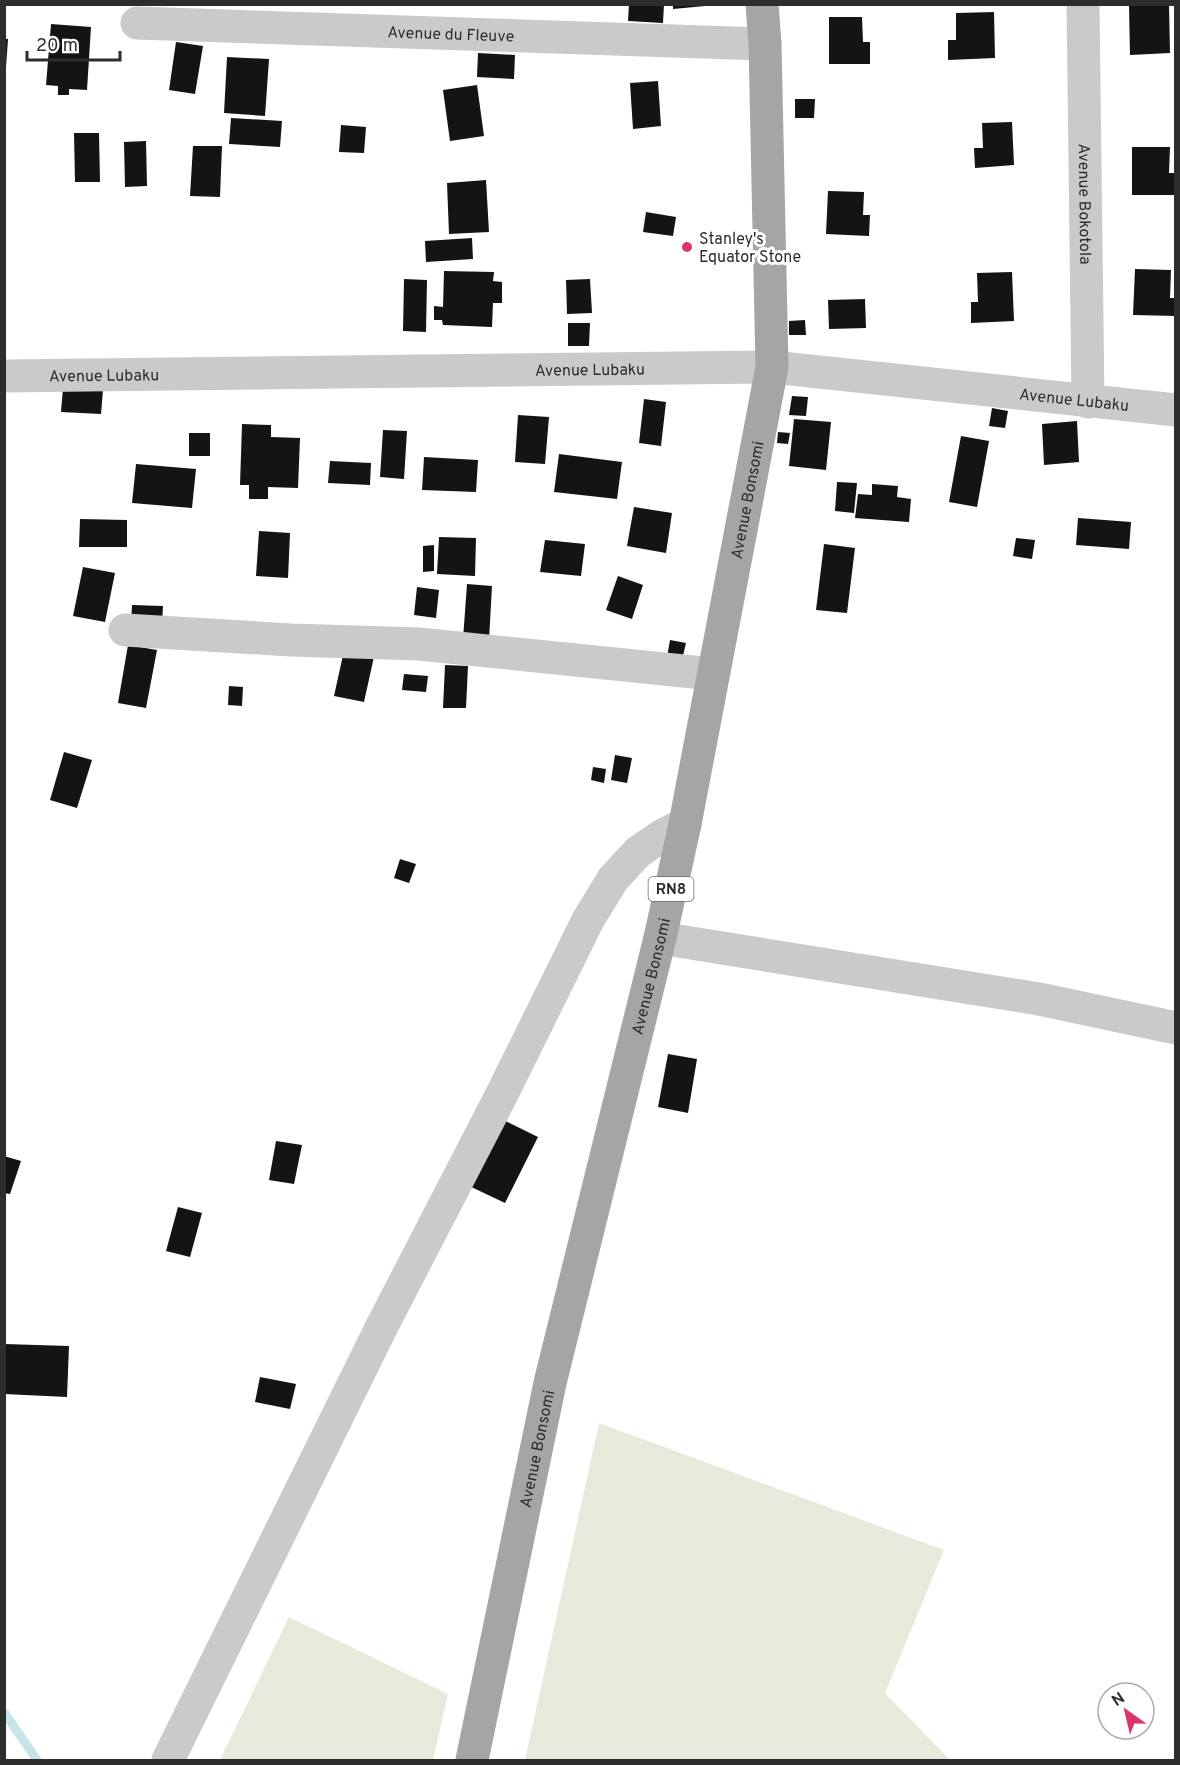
<svg xmlns="http://www.w3.org/2000/svg" width="1180" height="1765" viewBox="0 0 1180 1765" font-family="Overpass,sans-serif">
	<rect width="100%" height="100%" fill="#fff"/>
	<!-- green -->
	<path fill="#e7eadb" d="M599 1423 944 1550 885 1693 950 1760H525Z
		M289 1617 448 1694 433 1760H220Z"/>
	<g fill="none" stroke-linecap="round" stroke-linejoin="round">
		<!-- stream -->
		<path stroke="#c7e4e9" stroke-width="9" d="M4 1712 37 1760"/>
	</g>
	<!-- building -->
	<path fill="#141414" d="M629 4H664L663 23 628 21Z
		M673 4H705V6L673 9Z
		M1169 4 1170 53 1130 55 1129 5Z
		M994 12 995 58 948 60V40H956V13Z
		M829 17H862L863 42H870V64H829Z
		M51 24 91 27 87 90 69 89V95H58V86L46 85Z
		M4 39H8L6 67H4Z
		M176 42 203 46 195 94 169 90Z
		M478 53 515 55 514 79 477 77Z
		M227 57 269 59 265 116 224 113Z
		M658 81 661 126 633 129 630 83Z
		M477 85 484 136 450 141 443 90Z
		M795 99H815L814 118H795Z
		M231 118 282 121 280 147 229 144Z
		M1012 122 1014 165 975 168 974 148H983L982 123Z
		M341 125 366 127 364 153 339 152Z
		M74 133H99L100 182H75Z
		M146 141 147 186 125 187 124 142Z
		M193 146H222L220 197 190 196Z
		M1132 147H1170L1169 173H1176V195H1132Z
		M486 180 489 232 449 234 447 183Z
		M828 191 864 192 863 215H870L869 236 826 234Z
		M646 212 676 217 673 236 643 232Z
		M472 238 473 259 426 262 425 241Z
		M1135 269 1171 270 1170 298H1176V316L1133 315Z
		M444 271 494 272 493 281 502 282V303H493L492 327 443 325 442 320H434V306L443 307Z
		M1012 272 1014 321 971 323V302H978L977 273Z
		M404 279 427 280 426 332 403 331Z
		M590 279 592 313 567 314 566 280Z
		M865 299 866 328 829 329 828 300Z
		M805 320 806 335H789V321Z
		M568 323H590L589 346H568Z
		M63 388 103 390 101 414 61 412Z
		M792 396 808 397 806 416 789 415Z
		M644 399 666 402 661 446 639 443Z
		M992 408 1008 411 1005 428 989 426Z
		M518 415 549 417 545 464 515 462Z
		M794 419 831 422 826 470 789 466Z
		M1077 421 1079 462 1044 465 1042 424Z
		M242 424 271 425V437L300 438 298 488 268 487V499H249V485H240Z
		M383 430 407 431 404 479 380 477Z
		M778 432 790 433 788 444 777 443Z
		M189 433H210V456H189Z
		M961 436 989 441 977 507 949 502Z
		M559 454 622 462 617 499 554 492Z
		M424 457 478 460 476 492 422 490Z
		M330 461 371 463 370 485 328 483Z
		M136 464 196 469 192 508 132 503Z
		M837 482 857 483 854 513 835 511Z
		M872 484 898 486 897 497 911 499 909 522 855 518 858 494 872 495Z
		M634 507 672 513 666 553 627 546Z
		M1078 518 1131 522 1129 549 1076 545Z
		M80 519 127 520V547H79Z
		M259 531 290 533 288 578 256 576Z
		M439 537 476 538 475 576 437 574Z
		M1016 538 1035 540 1032 559 1013 556Z
		M545 540 585 544 581 576 540 572Z
		M824 544 855 548 847 613 816 610Z
		M434 545V571L423 572V546Z
		M83 567 115 573 105 622 73 616Z
		M618 576 643 585 632 619 606 610Z
		M467 584 492 586 489 640 463 639Z
		M417 587 439 590 436 618 414 615Z
		M132 605 163 606 162 624 131 623Z
		M670 640 686 643 682 660 667 657Z
		M128 645 157 650 146 708 118 703Z
		M345 646 375 652 364 702 334 696Z
		M445 665 468 666 466 708H443Z
		M404 674 428 676 426 692 402 690Z
		M229 686 243 687 242 706 228 705Z
		M64 752 92 760 77 808 50 800Z
		M615 755 632 758 627 783 611 780Z
		M593 767 606 769 604 783 591 780Z
		M400 859 416 864 409 883 394 878Z
		M668 1054 697 1059 688 1113 658 1107Z
		M497 1117 538 1137 505 1203 465 1184Z
		M276 1141 302 1145 294 1184 269 1180Z
		M4 1156 21 1161 10 1194 4 1193Z
		M178 1207 202 1213 190 1257 166 1251Z
		M4 1344 69 1346 67 1397 4 1394Z
		M260 1377 296 1384 290 1409 255 1402Z"/>
	<g fill="none" stroke-linecap="round" stroke-linejoin="round">
		<!-- minor -->
		<g stroke="#cacaca" stroke-width="33">
			<path id="s1" d="M1083 4 1088 402"/>
			<path id="s2" d="M137 23 765 44"/>
			<path id="s3" d="M4 376 772 367 1176 410"/>
			<path d="M125 630 291 640 419 644 713 674"/>
			<path d="M660 938 1039 999 1176 1028"/>
			<path d="M168 1760 381 1328 503 1092 588 920 613 879 638 852 663 835 685 824"/>
		</g>
		<!-- major -->
		<path stroke="#a5a5a5" stroke-width="33" id="s4" d="M472 1760 550 1383 660 938 685 824 772 367 765 44 762 4"/>
	</g>
	<!-- markers -->
	<circle fill="#dd356a" stroke="#fff" stroke-width="2" cx="687" cy="247" r="6"/>
	<g text-anchor="middle" stroke-width="6" stroke-linejoin="round" paint-order="stroke">
		<!-- shield labels -->
		<rect fill="#fff" stroke="#6c6c6c" stroke-width="1.5" x="648.5" y="877" width="45" height="24" rx="4.5"/>
		<g font-size="15" font-weight="bold" fill="#2d2d2d">
			<text x="671" y="894">RN8</text>
		</g>
		<!-- street labels -->
		<g font-size="16" fill="#2d2d2d" stroke="#fff">
			<text dy="6" stroke="none"><textPath href="#s2" startOffset="314">Avenue du Fleuve</textPath></text>
			<text dy="6" stroke="none"><textPath href="#s1" startOffset="200">Avenue Bokotola</textPath></text>
			<text dy="6" stroke="none"><textPath href="#s3" startOffset="586">Avenue Lubaku</textPath></text>
			<text dy="6" stroke="none"><textPath href="#s3" startOffset="100">Avenue Lubaku</textPath></text>
			<text dy="6" stroke="none"><textPath href="#s3" startOffset="1072">Avenue Lubaku</textPath></text>
			<text dy="6" stroke="none"><textPath href="#s4" startOffset="1290">Avenue Bonsomi</textPath></text>
			<text dy="6" stroke="none"><textPath href="#s4" startOffset="804">Avenue Bonsomi</textPath></text>
			<text dy="6" stroke="none"><textPath href="#s4" startOffset="318">Avenue Bonsomi</textPath></text>
		</g>
		<!-- poi labels -->
		<g font-size="16" fill="#2d2d2d" stroke="#fff" text-anchor="start">
			<text x="699" y="244">Stanley's<tspan x="699" dy="18">Equator Stone</tspan></text>
		</g>
	</g>
	<!-- border -->
	<rect width="1180" height="1765" fill="none" stroke="#2d2d2d" stroke-width="12"/>
	<!-- north arrow -->
	<g transform="translate(1126 1711) rotate(326)"><circle r="28" fill="#ffffff" stroke="#ababab" stroke-width="1.5"/>
	<path d="M0-4.5L10 22L0 15L-10 22Z" fill="#dd356a"/>
	<text y="-9" font-size="16" font-weight="bold" text-anchor="middle" fill="#2d2d2d">N</text>
	</g>
	<!-- scale -->
	<path d="M27 51v9h93v-9" fill="none" stroke="#2d2d2d" stroke-width="3"/>
	<text x="36" y="51" font-size="18" fill="#2d2d2d" stroke="#ffffff" stroke-width="4.5" paint-order="stroke">20 m</text>
</svg>
